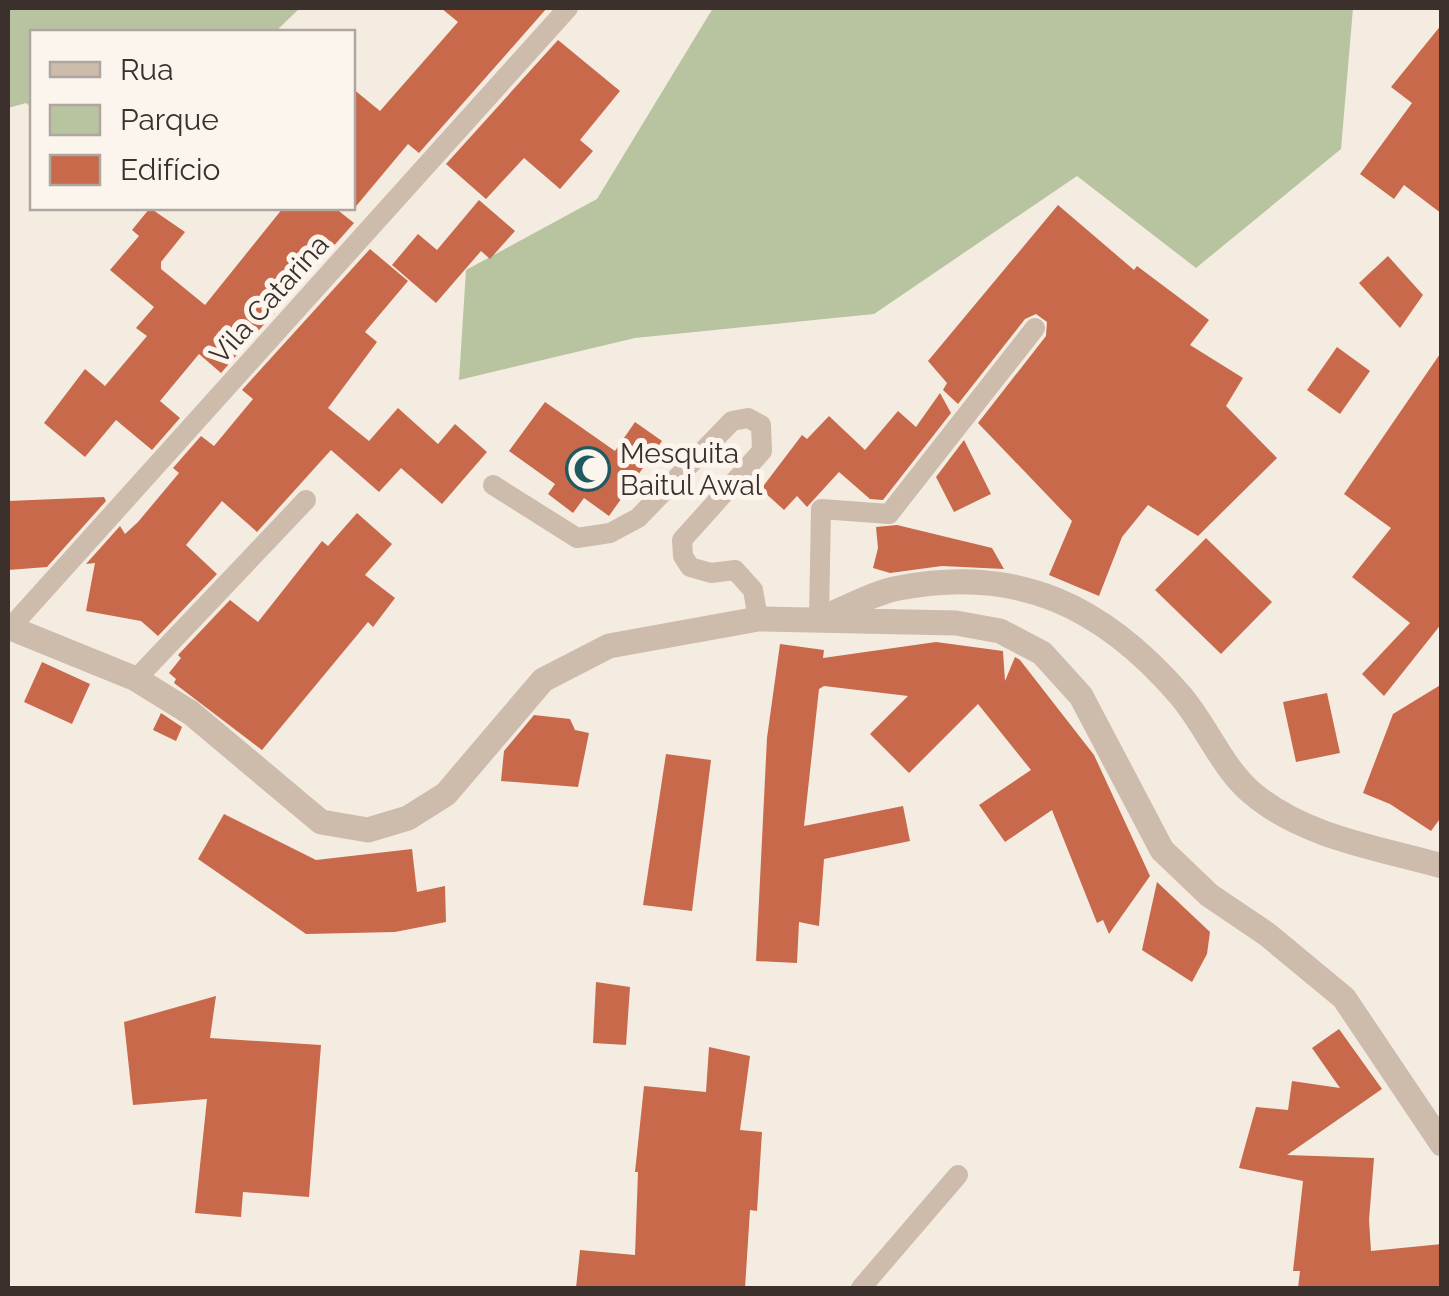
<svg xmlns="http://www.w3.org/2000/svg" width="1449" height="1296" viewBox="0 0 1449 1296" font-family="Raleway,sans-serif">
	<rect width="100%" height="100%" fill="#f4ebe1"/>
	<!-- green -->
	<path fill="#b8c4a0" d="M8 8H300L275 32H32V108L26 103 8 108Z
		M713 8H1353L1341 149 1196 268 1077 176 874 314 635 338 459 380 466 270 597 199Z"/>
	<!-- building -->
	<path fill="#c8694b" d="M441 8H547L419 153 408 144 352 211V88L380 111 458 22Z
		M1442 24V214L1404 185 1394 199 1360 174 1412 103 1391 87Z
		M558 40 620 91 580 140 593 151 560 189 524 158 486 199 446 164Z
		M479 200 515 231 490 259 481 251 436 303 392 265 418 234 437 250Z
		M1058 205 1134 270 1137 266 1209 320 1190 345 1243 378 1226 406 1277 458 1198 536 1148 505 1122 537 1099 596 1049 575 1072 521 978 423 1046 336 1047 322 1036 314 1025 319 958 404 943 390 947 383 928 361Z
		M150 208 185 232 161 262V269L205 305 283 208H335L354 223 221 373 199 354 160 401 180 418 152 450 116 420 85 457 44 423 85 369 105 386 147 336 136 328 154 307 110 270 139 236 132 230Z
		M370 249 408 281 365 332 377 342 328 408 369 441 398 408 438 444 455 424 487 452 442 504 401 468 379 492 331 450 257 532 222 501 186 545 217 574 158 636 141 621 86 611 95 563 86 564 120 526 125 534 138 522 179 473 173 468 201 436 214 446 253 399 242 390Z
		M1388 256 1423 295 1400 328 1359 283Z
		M1337 347 1370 371 1340 414 1307 390Z
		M1442 351V623L1384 696 1362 674 1410 623 1352 577 1391 528 1344 494Z
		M940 393 951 413 883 500 870 499 839 472 807 507 797 496 784 510 761 489 802 435 807 439 829 416 865 450 898 411 916 427Z
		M545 402 615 451 635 422 662 441 609 516 584 498 573 513 548 494 555 484 509 451Z
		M964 440 991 494 954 512 936 477Z
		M104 497 106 501 47 567 8 570V501Z
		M357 513 392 544 365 575 395 598 373 627 368 622 262 750 174 683 176 679 169 673 181 658 178 655 230 600 258 622 322 541 328 546Z
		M897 525 992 548 1004 569 942 566 890 573 873 568 878 548 876 527Z
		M1206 538 1272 602 1221 654 1155 590Z
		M936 642 1003 651 1005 681 1015 657 1020 660 1094 755 1150 876 1109 934 1103 920 1097 923 1052 810 1005 842 979 805 1031 770 978 704 909 773 870 734 908 696 824 686 819 689 804 826 903 806 910 841 824 859 819 926 799 922 797 963 756 961 767 738 780 644 824 650 823 658Z
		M42 662 90 684 72 724 24 702Z
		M1442 684V816L1431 831 1390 804 1363 793 1393 714Z
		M1327 693 1340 753 1296 762 1283 702Z
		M161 713 182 727 176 741 153 730Z
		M534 715 570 719 575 730 589 733 578 787 501 781 504 751Z
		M666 754 711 760 692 911 643 905Z
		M224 814 316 860 412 849 417 892 445 886 446 922 395 932 306 934 198 859Z
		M1157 882 1210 932 1207 954 1192 982 1142 950Z
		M596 982 630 987 626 1045 593 1043Z
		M216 996 210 1038 321 1045 309 1197 243 1192 241 1217 195 1213 207 1099 133 1105 124 1022Z
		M1339 1029 1382 1089 1287 1155 1374 1158 1369 1220 1371 1251 1442 1244V1281L1437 1288H1298L1300 1271H1293L1303 1181 1239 1168 1256 1107 1288 1110 1292 1081 1340 1088 1312 1048Z
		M709 1047 750 1056 740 1130 762 1132 757 1211 750 1210 745 1288H576L580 1250 635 1255 638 1172H635L644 1086 706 1092Z"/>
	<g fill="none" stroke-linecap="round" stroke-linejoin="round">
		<!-- lane -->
		<path stroke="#cdbbac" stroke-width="20" d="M493 485 577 538 610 533 638 518 732 421 748 418 761 425 762 451 682 540 683 556 690 567 711 573 735 570 753 590 758 619
			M819 619 821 509 889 514 1035 328
			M10 628 568 8
			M136 679 306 500
			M861 1288 958 1175"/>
		<!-- street -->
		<path stroke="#cdbbac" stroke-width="25" d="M829 615C851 606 876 592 899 588 1018 565 1103 606 1180 695 1206 725 1222 768 1252 793 1303 837 1378 848 1442 866
			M8 627 136 679 191 713 321 822 368 830 408 818 446 794 543 680 609 646 758 619 956 623 1000 631 1042 653 1081 696 1162 850 1209 895 1268 935 1344 998 1442 1144"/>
	</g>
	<!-- icons -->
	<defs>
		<g id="mosque-ring" transform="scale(2.25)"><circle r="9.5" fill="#fbf5ee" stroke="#1f5a5e" stroke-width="1.5"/><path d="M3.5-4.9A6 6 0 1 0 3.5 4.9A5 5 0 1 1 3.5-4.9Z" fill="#1f5a5e"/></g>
	</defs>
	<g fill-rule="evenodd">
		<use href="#mosque-ring" x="588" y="469"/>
	</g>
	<g text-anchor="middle" stroke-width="10" stroke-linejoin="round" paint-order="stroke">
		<!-- street labels -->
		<g font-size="28" fill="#3b302b" stroke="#fbf5ee">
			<text transform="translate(269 299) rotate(-48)" y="10">Vila Catarina</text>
		</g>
		<!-- poi labels -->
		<g font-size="28" fill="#3b302b" stroke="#fbf5ee" text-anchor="start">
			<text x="620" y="463">Mesquita<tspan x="620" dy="32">Baitul Awal</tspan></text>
		</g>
	</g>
	<!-- border -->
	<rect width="1449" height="1296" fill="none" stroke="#3b302b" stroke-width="20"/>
	<!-- legend -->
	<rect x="30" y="30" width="325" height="180" fill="#fbf5ee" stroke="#aea6a0" stroke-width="2.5"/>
	<rect x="50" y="62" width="50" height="15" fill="#cdbbac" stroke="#aea6a0" stroke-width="2.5"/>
	<text x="120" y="80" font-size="30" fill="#3b302b">Rua</text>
	<rect x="50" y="105" width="50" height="30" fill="#b8c4a0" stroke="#aea6a0" stroke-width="2.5"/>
	<text x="120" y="130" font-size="30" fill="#3b302b">Parque</text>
	<rect x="50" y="155" width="50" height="30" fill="#c8694b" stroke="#aea6a0" stroke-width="2.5"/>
	<text x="120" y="180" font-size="30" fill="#3b302b">Edifício</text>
</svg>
